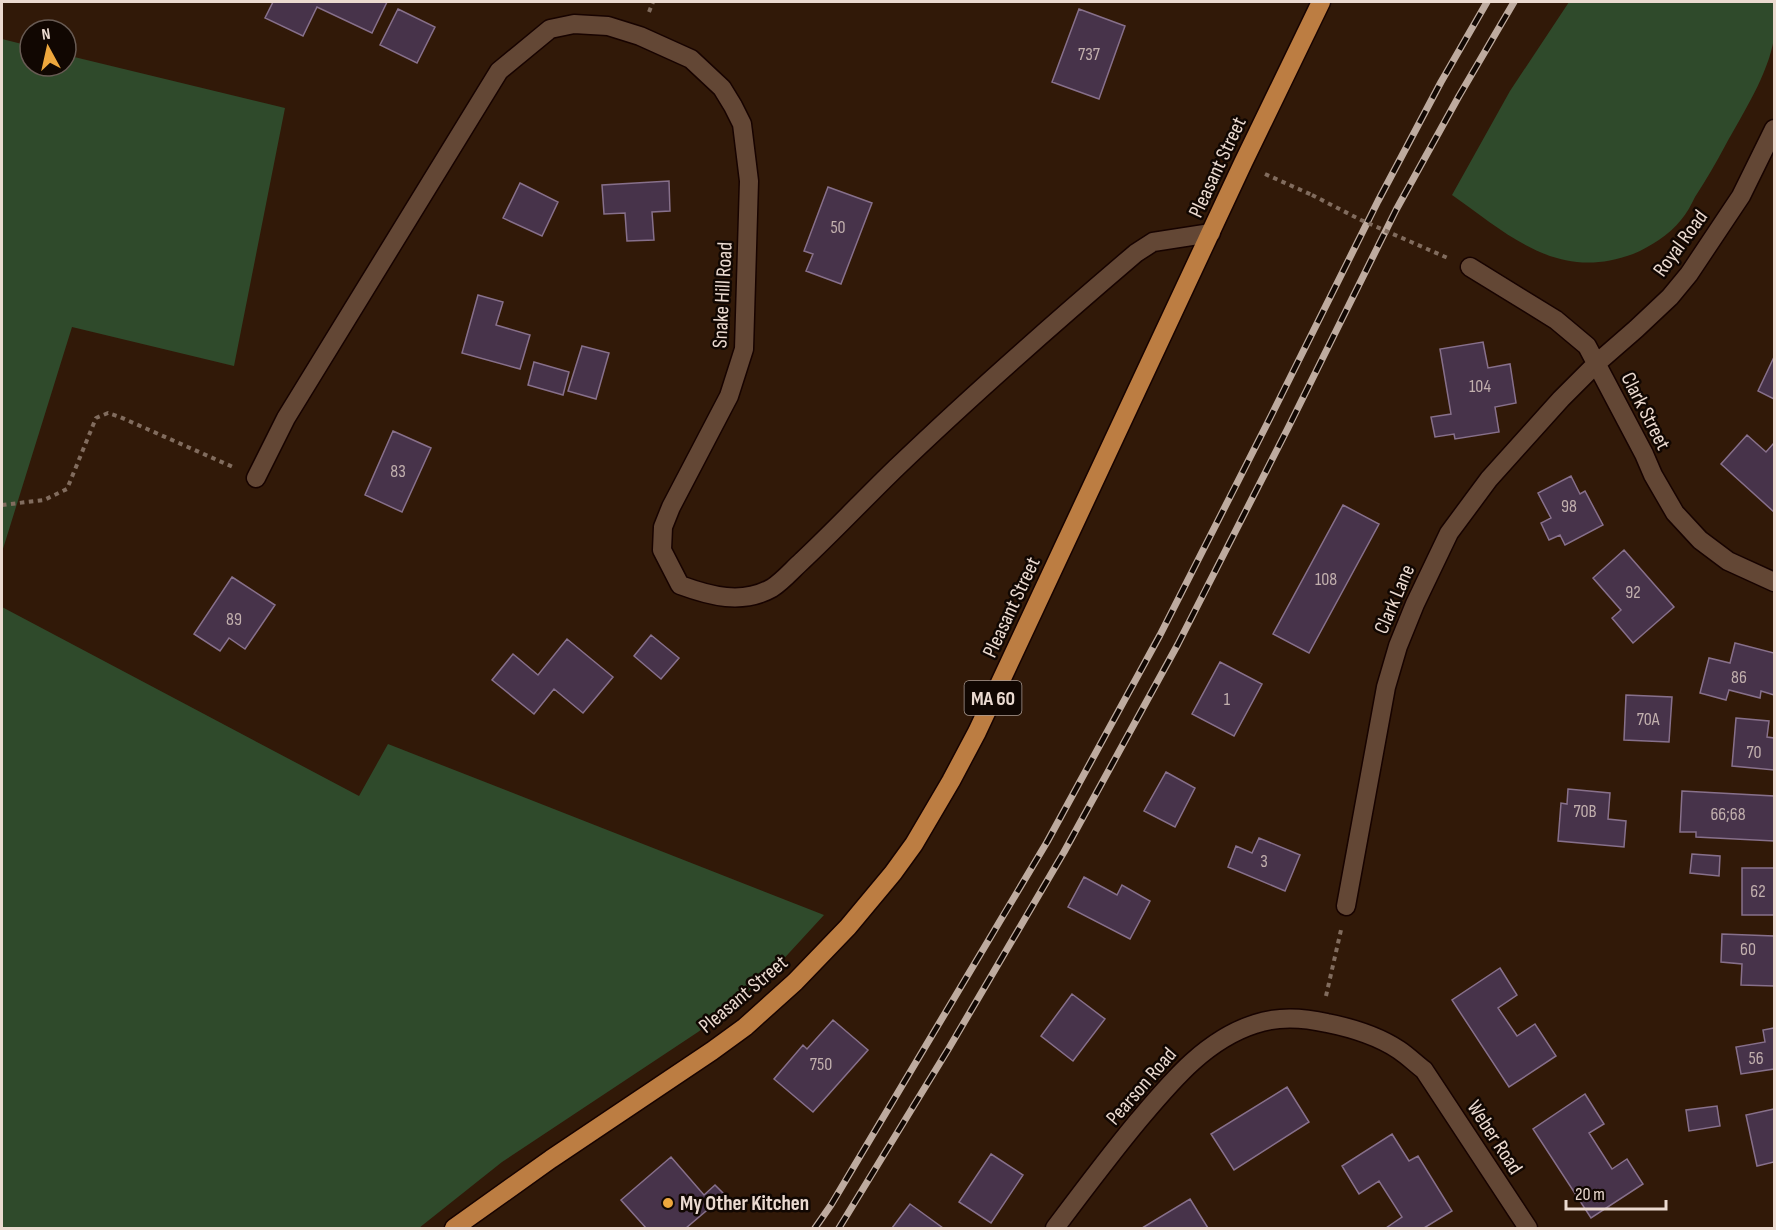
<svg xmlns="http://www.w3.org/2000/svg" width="1776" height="1230" viewBox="0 0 1776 1230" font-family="'Sofia Sans Condensed',sans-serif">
	<rect width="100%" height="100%" fill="#311908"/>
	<!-- green -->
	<path fill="#2f4a2b" d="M1569 2H1774C1775 13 1776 26 1774 38 1768 75 1743 113 1725 146 1716 163 1706 180 1695 197 1691 205 1687 213 1681 220 1669 235 1650 247 1633 254 1558 282 1510 236 1452 195L1510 91Z
		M2 39 30 46V66H66V55L285 108 234 366 72 327 2 552Z
		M2 607 359 796 388 744 824 915 778 965 730 1008 698 1032 502 1162 419 1228H2Z"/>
	<!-- building -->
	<path fill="#47334a" stroke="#87708b" stroke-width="1.5" d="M273 2H387L372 33 317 7 303 36 265 18Z
		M398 9 435 27 417 63 380 45Z
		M1079 9 1125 26 1099 99 1052 82Z
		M669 181 670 211 652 212 654 240 627 241 625 213 604 214 602 185Z
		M520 183 558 202 542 236 503 218Z
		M828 187 872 203 841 284 806 271 813 254 804 251Z
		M478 295 503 302 496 325 530 335 520 369 462 353Z
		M1483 342 1488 368 1510 364 1516 403 1495 407 1499 432 1455 439 1454 434 1435 437 1431 417 1451 414 1440 349Z
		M582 346 609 353 596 399 568 391Z
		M1774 357V399L1758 391Z
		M534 362 569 372 563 395 528 385Z
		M393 431 431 448 402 512 365 495Z
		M1747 435 1766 452 1773 444 1774 445V512L1721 464Z
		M1571 476 1580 494 1585 491 1603 525 1565 545 1560 535 1549 540 1541 523 1551 518 1538 493Z
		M1343 505 1379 524 1309 653 1273 634Z
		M1624 550 1674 607 1633 643 1612 618 1621 610 1593 578Z
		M232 577 275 605 245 649 229 638 220 651 194 634Z
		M651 635 679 658 661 679 634 656Z
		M567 639 613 677 583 713 554 689 534 714 492 680 513 654 538 675Z
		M1735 643 1774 653V695L1761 691 1760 698 1729 690 1726 700 1700 693 1709 658 1730 663Z
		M1220 662 1262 684 1234 736 1192 714Z
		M1626 695 1672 697 1669 742 1624 740Z
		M1736 718 1769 721 1767 737 1774 738V770L1732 766Z
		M1166 772 1195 788 1175 827 1144 811Z
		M1568 789 1610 793 1608 819 1626 821 1624 847 1558 841 1561 803 1567 804Z
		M1682 791 1774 796V841L1696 837V832H1680Z
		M1259 838 1300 855 1285 891 1228 867 1236 846 1252 853Z
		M1692 854 1720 856 1719 876 1690 873Z
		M1742 868H1774V915H1742Z
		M1084 877 1117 895 1122 885 1150 901 1130 939 1068 907Z
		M1722 934 1774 936V986L1741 985 1742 964 1721 962Z
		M1500 968 1517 995 1498 1008 1517 1036 1535 1024 1556 1056 1509 1087 1452 1000Z
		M1072 994 1105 1019 1073 1061 1041 1036Z
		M833 1020 868 1050 813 1112 774 1079 803 1045 807 1049Z
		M1774 1028V1069L1741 1074 1736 1047 1765 1042 1763 1030Z
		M1287 1087 1309 1122 1234 1170 1211 1134Z
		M1585 1094 1604 1124 1589 1133 1612 1169 1627 1159 1643 1184 1591 1218 1533 1129Z
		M1717 1106 1720 1126 1689 1131 1686 1110Z
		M1774 1109V1162L1757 1166 1746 1115Z
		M1392 1134 1409 1161 1418 1156 1452 1211 1424 1228H1386L1402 1217 1379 1181 1359 1194 1342 1166Z
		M991 1154 1023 1175 991 1223 959 1202Z
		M671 1157 704 1195 715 1185 725 1195 686 1228H646L621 1200Z
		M1190 1199 1208 1228H1142Z
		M910 1204 943 1228H892Z"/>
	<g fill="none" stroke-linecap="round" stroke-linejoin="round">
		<!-- street casing -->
		<g stroke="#170300" stroke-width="21">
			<path id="street" d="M1470 267 1556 320 1587 346 1644 454 1653 475 1675 513 1700 540 1728 561 1774 582
				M256 478 286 418 499 71 550 29 574 24 608 26 640 36 691 59 722 88 733 106 742 124 749 181 744 349 729 396 671 507 663 527 662 550 680 585C710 596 742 605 772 588 783 581 793 569 802 561 834 531 864 499 896 468 973 394 1054 323 1136 253L1153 242 1211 233
				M1346 906 1386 687 1398 646 1415 604 1449 533 1489 479 1561 399 1597 363 1636 329 1670 297 1689 274 1741 196 1774 129
				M1055 1228C1082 1192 1109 1156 1138 1121 1171 1082 1205 1040 1255 1024 1278 1016 1305 1018 1327 1023 1352 1028 1378 1036 1399 1050 1408 1056 1416 1064 1424 1070L1528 1228"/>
		</g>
		<!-- primary casing -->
		<g stroke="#170300" stroke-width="21">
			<path id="primary" d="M454 1228 551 1159 712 1051 745 1027 795 982 848 927 893 873 914 844 951 781 977 732 1243 163 1321 2"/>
		</g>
		<!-- path -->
		<path stroke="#816c5e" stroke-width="4" stroke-dasharray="4.5 4.5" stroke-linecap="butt" d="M649 12 653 2
			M1265 174 1312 195
			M2 505 44 500 67 489 96 418 108 413 120 417 233 467
			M1326 996 1341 930"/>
		<!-- street -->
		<use href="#street" stroke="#634735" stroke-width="18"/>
		<!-- primary -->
		<use href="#primary" stroke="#bc7d42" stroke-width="18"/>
		<!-- rail casing -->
		<g stroke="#beab9f" stroke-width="7">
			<path id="rail" d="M815 1228 831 1205 1047 842 1160 635 1270 418 1378 201 1441 82 1487 2
				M839 1228 949 1048 1064 852 1178 644 1288 428 1396 210 1459 96 1514 2"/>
		</g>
		<!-- rail -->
		<use href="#rail" stroke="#110702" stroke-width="4.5" stroke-dasharray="14" stroke-linecap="butt"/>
		<!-- path-bridge -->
		<path stroke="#816c5e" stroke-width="4" stroke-dasharray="4.5 4.5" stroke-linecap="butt" d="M1312 195 1361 220 1450 259"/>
	</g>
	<!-- markers -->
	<circle fill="#eea73d" stroke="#110702" stroke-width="2" cx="668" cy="1203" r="6"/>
	<g text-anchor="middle" stroke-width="5" stroke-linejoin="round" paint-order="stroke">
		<!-- number labels -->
		<g font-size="18" fill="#c2b0ae">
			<text x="1089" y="60">737</text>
			<text x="838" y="233">50</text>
			<text x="1480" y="392">104</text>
			<text x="398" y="477">83</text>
			<text x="1569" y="512">98</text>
			<text x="1326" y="585">108</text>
			<text x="1633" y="598">92</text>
			<text x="234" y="625">89</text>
			<text x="1739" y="683">86</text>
			<text x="1227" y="705">1</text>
			<text x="1648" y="725">70A</text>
			<text x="1754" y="758">70</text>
			<text x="1585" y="817">70B</text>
			<text x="1728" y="820">66;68</text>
			<text x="1264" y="867">3</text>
			<text x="1758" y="897">62</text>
			<text x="1748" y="955">60</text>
			<text x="1756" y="1064">56</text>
			<text x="821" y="1070">750</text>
		</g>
		<!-- shield labels -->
		<rect fill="#110702" stroke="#aa9b92" stroke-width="1.5" x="964.5" y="681" width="57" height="34" rx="4.5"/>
		<g font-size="20" font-weight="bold" fill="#ebdad0">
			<text x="993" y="705">MA 60</text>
		</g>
		<!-- street labels -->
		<g font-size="21" fill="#ebdad0" stroke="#110702">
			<text transform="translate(1217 167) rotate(-65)" y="7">Pleasant Street</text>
			<text transform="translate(1680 243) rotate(-54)" y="7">Royal Road</text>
			<text transform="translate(722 295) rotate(-87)" y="7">Snake Hill Road</text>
			<text transform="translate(1646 411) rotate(63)" y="7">Clark Street</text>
			<text transform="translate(1394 599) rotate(-67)" y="7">Clark Lane</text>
			<text transform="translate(1011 607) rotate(-65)" y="7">Pleasant Street</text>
			<text transform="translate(743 994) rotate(-40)" y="7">Pleasant Street</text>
			<text transform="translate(1141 1086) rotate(-49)" y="7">Pearson Road</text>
			<text transform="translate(1495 1137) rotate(57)" y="7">Weber Road</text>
		</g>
		<!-- poi labels -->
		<g font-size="21" font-weight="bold" fill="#ebdad0" stroke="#110702" text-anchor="start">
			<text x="680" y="1210">My Other Kitchen</text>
		</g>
	</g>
	<!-- border -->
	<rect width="1776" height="1230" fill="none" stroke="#ebdad0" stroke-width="6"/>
	<!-- north arrow -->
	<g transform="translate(48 48) rotate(352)"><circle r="28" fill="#110702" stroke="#685b54" stroke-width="1.5"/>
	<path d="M0-4.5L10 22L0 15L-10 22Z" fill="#eea73d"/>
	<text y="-9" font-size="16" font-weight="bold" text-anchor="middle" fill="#ebdad0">N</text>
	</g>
	<!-- scale -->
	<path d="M1566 1200v9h100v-9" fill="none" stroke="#ebdad0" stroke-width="3"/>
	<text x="1575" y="1200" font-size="18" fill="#ebdad0" stroke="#110702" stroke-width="4.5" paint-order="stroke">20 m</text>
</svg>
